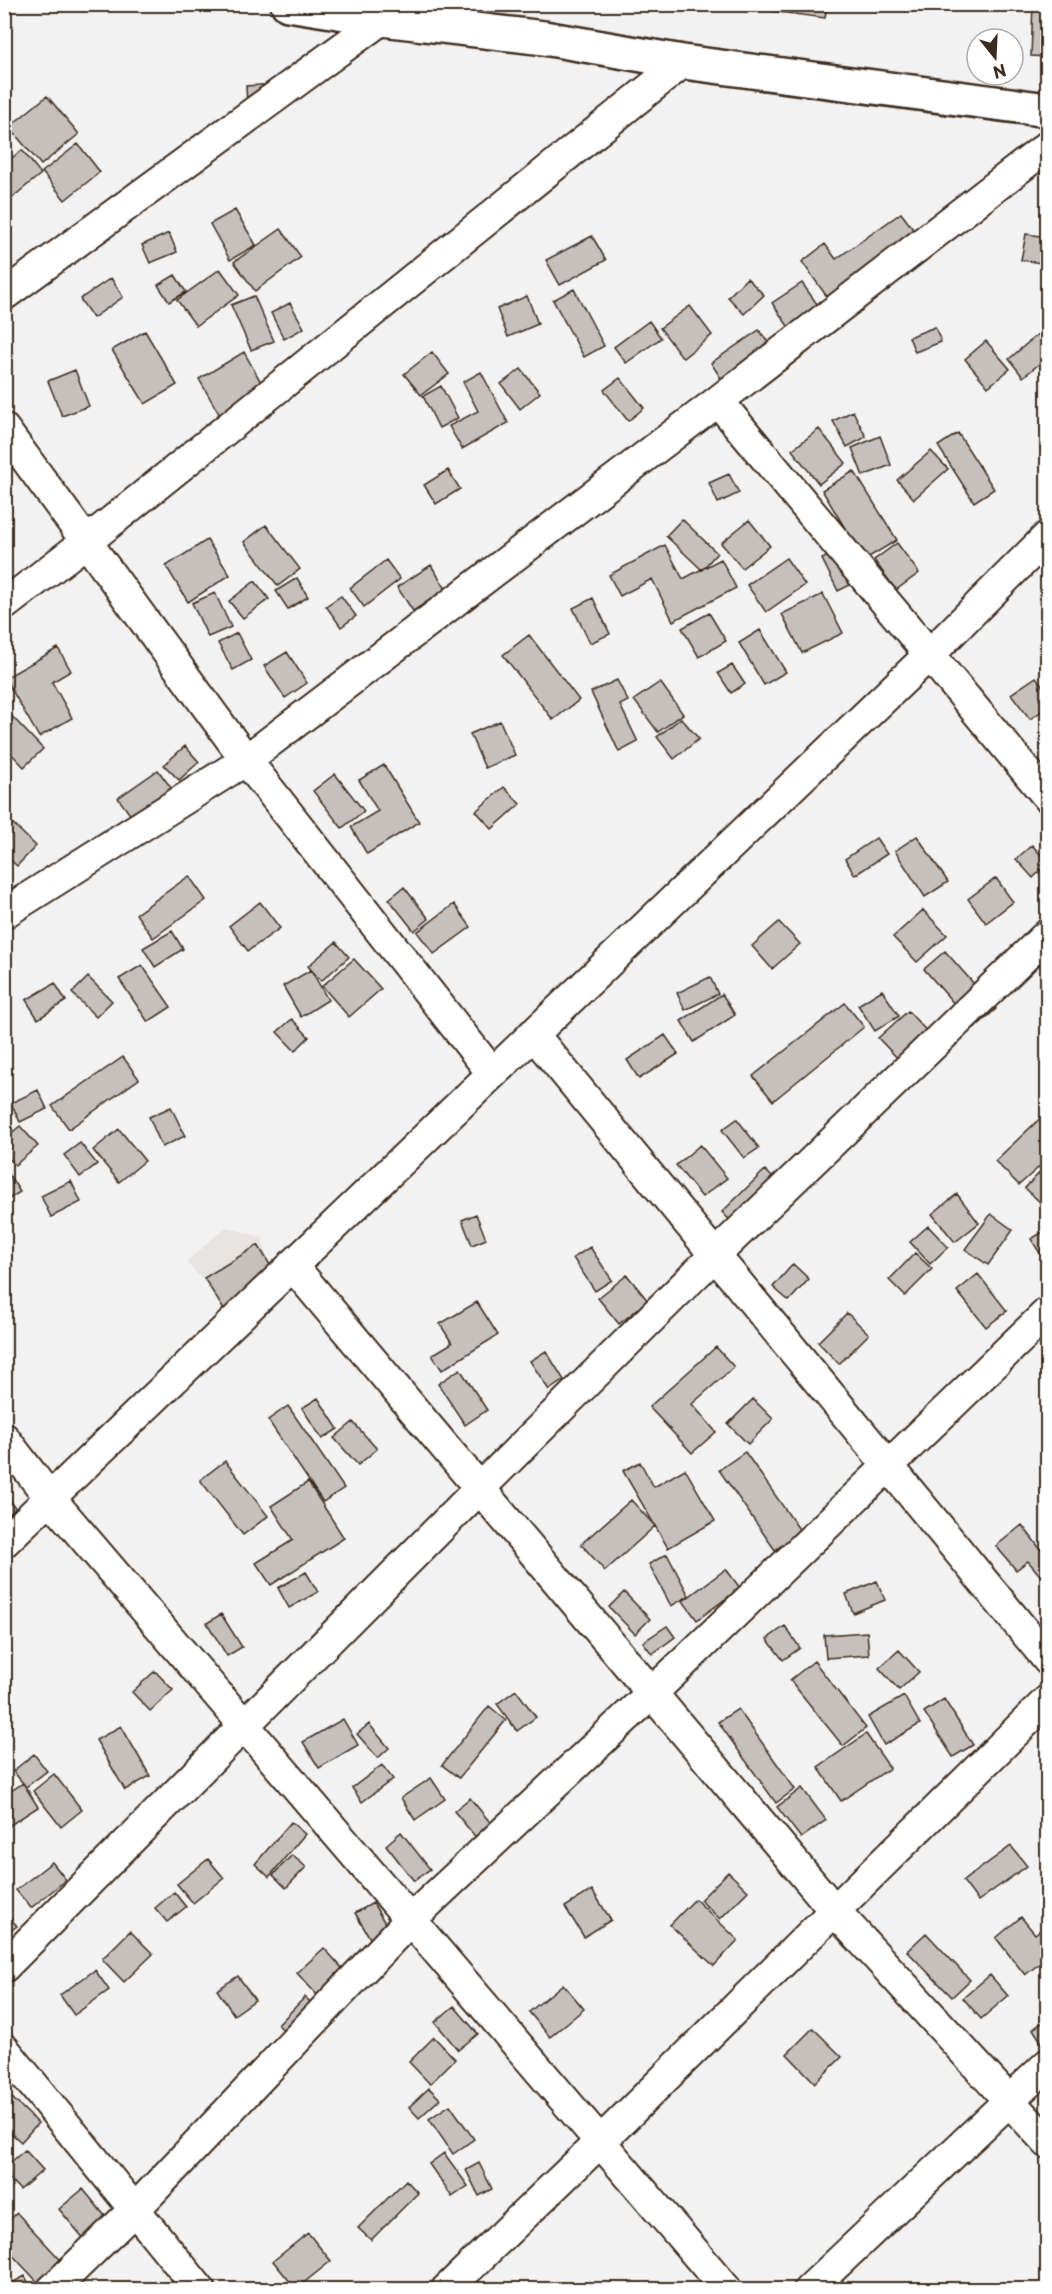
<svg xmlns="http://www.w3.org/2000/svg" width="1052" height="2294" viewBox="0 0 1052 2294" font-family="'Playpen Sans',sans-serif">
	<rect width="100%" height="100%" fill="#f3f2f2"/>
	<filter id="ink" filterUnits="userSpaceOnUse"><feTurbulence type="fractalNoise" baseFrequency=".0167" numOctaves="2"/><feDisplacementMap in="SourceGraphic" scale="12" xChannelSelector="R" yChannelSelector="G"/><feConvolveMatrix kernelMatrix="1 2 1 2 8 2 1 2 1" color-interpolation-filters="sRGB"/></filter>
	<g filter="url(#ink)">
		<!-- built -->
		<path fill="#e6e3e2" d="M226 1227 262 1237 269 1268 230 1310 186 1262Z"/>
		<!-- building -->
		<path fill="#c6c0bd" stroke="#3b2a1e" stroke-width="1.5" d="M716 4H827L825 18Z
			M1033 4H1048V57L1031 56Z
			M276 84 247 105 246 86Z
			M47 96 79 134 41 165 9 127Z
			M78 144 100 172 65 200 42 172Z
			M22 150 41 174 8 201 4 197V164Z
			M235 210 256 245 230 260 210 224Z
			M901 213 922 241 833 305 802 262 825 244 836 259Z
			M281 229 301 257 255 291 234 262Z
			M169 233 177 252 150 263 142 245Z
			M1026 234 1048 237 1047 264 1021 260Z
			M592 236 606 260 560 285 546 260Z
			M220 269 239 295 196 326 177 300Z
			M175 275 186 292 169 302 158 285Z
			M111 278 123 297 93 318 80 299Z
			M747 278 764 295 744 314 728 297Z
			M802 283 822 311 792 332 772 303Z
			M574 289 604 346 584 357 553 300Z
			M254 296 274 341 251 350 231 305Z
			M527 296 538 324 508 337 497 309Z
			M290 303 304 328 284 339 271 313Z
			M690 306 712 335 683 358 660 328Z
			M649 321 661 338 626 363 614 347Z
			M935 327 941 342 915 352 909 337Z
			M759 330 771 346 722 380 711 363Z
			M145 331 177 385 145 404 112 350Z
			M1038 334 1048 345V357L1023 377 1009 359Z
			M986 341 1010 369 988 387 965 359Z
			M244 352 267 393 222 419 199 379Z
			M432 352 449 374 421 395 404 374Z
			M521 369 540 393 520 409 501 384Z
			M75 370 89 406 62 416 48 381Z
			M481 372 508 423 462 449 449 426 478 411 463 382Z
			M620 378 644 408 628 421 604 390Z
			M441 386 458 418 439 428 423 396Z
			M853 411 866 437 847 447 833 421Z
			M819 429 846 463 819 484 792 450Z
			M958 433 994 489 974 502 938 446Z
			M880 436 891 465 863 476 852 448Z
			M931 451 948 469 914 499 897 480Z
			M448 470 460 489 436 504 424 485Z
			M854 471 897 540 864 560 822 490Z
			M729 474 739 493 718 503 709 483Z
			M682 519 717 553 702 570 666 536Z
			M749 520 770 546 742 568 721 543Z
			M266 525 300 569 278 586 244 542Z
			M207 540 230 575 188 602 166 566Z
			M897 543 919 573 896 590 874 560Z
			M665 545 683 579 721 559 736 588 673 621 652 579 620 596 609 575Z
			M851 545 866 577 838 591 822 559Z
			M786 558 805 585 766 612 747 585Z
			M386 560 400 579 364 607 350 588Z
			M431 565 446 589 413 611 397 587Z
			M297 578 308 597 288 609 276 591Z
			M255 581 269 599 243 618 229 601Z
			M215 593 231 627 208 637 192 603Z
			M823 594 843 633 802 653 782 614Z
			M341 596 356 616 341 627 326 606Z
			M593 598 610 634 590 643 573 608Z
			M709 613 726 641 699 657 682 628Z
			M760 630 786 672 764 685 739 643Z
			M237 633 251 660 233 670 218 643Z
			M529 635 579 700 553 720 503 655Z
			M58 648 71 671 52 682 72 718 39 737 5 678Z
			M287 652 307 683 285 698 264 666Z
			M732 665 745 684 731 693 718 673Z
			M1036 677 1048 693V707L1030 719 1011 694Z
			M617 680 628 701 620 705 638 742 619 752 591 692Z
			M660 682 683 714 658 732 634 700Z
			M4 708 43 749 24 767 4 746Z
			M681 718 699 739 674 759 657 737Z
			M500 721 515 755 485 768 470 734Z
			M185 746 199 762 179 780 164 765Z
			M384 765 419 822 367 854 351 827 378 811 359 780Z
			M158 770 174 792 134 820 118 798Z
			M335 774 364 811 342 828 313 791Z
			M504 787 520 804 492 829 476 811Z
			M4 815 36 846 17 866 4 854Z
			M917 836 948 882 925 897 895 851Z
			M876 838 887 854 855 875 845 859Z
			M1032 845 1048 863 1033 878 1016 859Z
			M189 876 206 900 153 938 136 914Z
			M996 878 1013 902 986 923 968 899Z
			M404 887 429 919 414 931 389 899Z
			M260 902 280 928 248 951 229 926Z
			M454 904 471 927 434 954 417 932Z
			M923 910 947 935 917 962 893 937Z
			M779 922 800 944 772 969 752 946Z
			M172 931 183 949 155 967 143 948Z
			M336 942 349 957 321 981 308 966Z
			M945 951 996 1009 975 1028 924 969Z
			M354 959 381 989 349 1017 322 986Z
			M142 965 171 1007 148 1022 119 979Z
			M311 970 328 1000 301 1017 283 986Z
			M88 977 112 1001 96 1017 72 993Z
			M710 977 718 994 685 1010 677 993Z
			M55 983 66 1001 38 1019 26 1000Z
			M882 990 899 1016 875 1031 858 1005Z
			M722 994 735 1015 694 1042 681 1021Z
			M845 1003 864 1027 773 1101 753 1076Z
			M908 1011 932 1037 903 1064 878 1038Z
			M292 1019 309 1037 295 1051 277 1032Z
			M665 1035 678 1054 639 1079 627 1060Z
			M123 1057 139 1079 69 1129 52 1106Z
			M38 1090 47 1109 20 1122 11 1103Z
			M171 1107 185 1136 162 1147 149 1117Z
			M1048 1111V1159L1019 1185 995 1161Z
			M737 1119 759 1148 744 1158 722 1130Z
			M20 1126 38 1146 15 1165 4 1152V1139Z
			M119 1129 145 1161 119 1182 93 1150Z
			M80 1143 97 1164 80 1177 64 1155Z
			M700 1145 727 1178 702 1197 676 1165Z
			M1048 1164V1197L1041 1203 1025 1188Z
			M6 1170 20 1192 4 1202V1171Z
			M765 1170 781 1186 738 1229 722 1212Z
			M71 1181 81 1202 51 1217 41 1196Z
			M957 1194 979 1223 955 1242 932 1214Z
			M476 1214 486 1239 472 1245 462 1220Z
			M991 1214 1013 1230 988 1265 965 1249Z
			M928 1226 948 1247 930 1264 910 1242Z
			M1048 1229V1255L1043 1258 1031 1239Z
			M258 1245 287 1293 234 1326 204 1278Z
			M590 1247 612 1280 595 1291 573 1258Z
			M915 1253 932 1269 905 1296 889 1280Z
			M793 1264 809 1279 789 1301 773 1287Z
			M978 1274 1007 1311 986 1327 957 1291Z
			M627 1275 648 1301 619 1324 598 1298Z
			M477 1302 498 1335 442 1370 432 1355 452 1343 440 1324Z
			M847 1313 869 1334 839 1364 818 1342Z
			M716 1347 734 1367 692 1404 716 1432 692 1453 649 1407Z
			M546 1351 564 1380 549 1390 530 1361Z
			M460 1369 487 1410 465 1425 438 1384Z
			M318 1398 338 1429 322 1439 302 1408Z
			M753 1399 773 1419 748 1444 728 1424Z
			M288 1406 344 1488 323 1502 268 1420Z
			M353 1422 377 1449 358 1465 334 1438Z
			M745 1452 801 1532 775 1550 719 1470Z
			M225 1461 268 1516 243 1535 200 1480Z
			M640 1462 654 1487 685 1469 715 1521 668 1548 623 1471Z
			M308 1482 344 1538 271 1585 256 1563 293 1540 271 1506Z
			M4 1491 16 1509 4 1517Z
			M631 1500 655 1526 605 1571 581 1544Z
			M1022 1525 1041 1550 1048 1544V1575L1043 1579 1028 1561 1016 1570 996 1546Z
			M667 1554 689 1596 671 1606 649 1564Z
			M726 1569 740 1588 697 1620 683 1601Z
			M306 1572 318 1592 289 1608 278 1588Z
			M877 1581 885 1600 853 1613 846 1594Z
			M624 1592 650 1619 635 1634 609 1607Z
			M221 1614 242 1647 227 1656 207 1623Z
			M667 1626 675 1637 652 1654 643 1642Z
			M785 1626 800 1648 783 1660 767 1639Z
			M867 1632 869 1655 826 1658 824 1635Z
			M899 1650 919 1672 899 1690 879 1668Z
			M814 1661 866 1728 843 1746 790 1680Z
			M155 1671 173 1690 150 1711 132 1692Z
			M516 1690 536 1717 517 1731 497 1704Z
			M904 1696 920 1724 884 1745 868 1717Z
			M944 1699 973 1745 953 1757 924 1712Z
			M489 1706 506 1720 459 1778 442 1765Z
			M738 1709 795 1789 776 1803 718 1722Z
			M343 1719 358 1745 319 1768 303 1742Z
			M369 1724 389 1748 378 1758 357 1734Z
			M121 1726 150 1776 125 1790 96 1740Z
			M866 1734 890 1768 841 1801 818 1767Z
			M34 1754 47 1771 26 1787 13 1771Z
			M382 1765 393 1779 362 1802 352 1788Z
			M54 1774 82 1810 61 1827 33 1791Z
			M431 1778 445 1799 415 1820 401 1798Z
			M23 1783 38 1807 7 1827 4 1824V1796Z
			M802 1788 826 1820 801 1838 777 1807Z
			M470 1798 494 1827 478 1840 454 1811Z
			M291 1822 305 1834 269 1877 255 1864Z
			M401 1832 430 1869 414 1881 386 1845Z
			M1011 1846 1027 1866 978 1901 963 1881Z
			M292 1855 306 1867 286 1888 273 1875Z
			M208 1859 224 1878 193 1903 177 1884Z
			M52 1862 66 1880 31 1908 16 1890Z
			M728 1872 748 1891 720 1919 700 1900Z
			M592 1890 611 1920 584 1937 565 1907Z
			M174 1892 186 1907 167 1922 155 1908Z
			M695 1899 738 1940 714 1966 670 1925Z
			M373 1903 395 1940 377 1950 355 1913Z
			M4 1911 17 1926 4 1936Z
			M1021 1917 1035 1934 1048 1924V1957L1025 1975 996 1938Z
			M130 1931 153 1954 124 1982 102 1959Z
			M926 1933 970 1980 952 1997 907 1951Z
			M324 1948 354 1981 327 2006 297 1973Z
			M95 1970 109 1990 74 2015 60 1995Z
			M990 1975 1008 1996 981 2019 963 1998Z
			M238 1976 255 2000 234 2015 217 1990Z
			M563 1984 584 2009 550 2037 529 2012Z
			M305 1997 320 2011 294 2039 278 2025Z
			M454 2006 478 2034 458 2050 435 2022Z
			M1048 2019V2044L1044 2046 1033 2029Z
			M813 2028 842 2057 815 2083 787 2054Z
			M434 2037 455 2059 430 2084 409 2062Z
			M429 2088 440 2099 419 2118 409 2107Z
			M6 2092 38 2123 21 2142 4 2127Z
			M450 2105 474 2139 453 2154 429 2119Z
			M25 2150 43 2170 20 2190 4 2173V2168Z
			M444 2153 468 2186 452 2197 429 2164Z
			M479 2163 492 2189 479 2196 466 2170Z
			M406 2180 418 2193 371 2240 358 2228Z
			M83 2189 114 2227 90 2246 59 2209Z
			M17 2213 69 2269 45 2290 4 2246V2225Z
			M308 2233 331 2261 296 2289 273 2261Z
			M25 2276 32 2290H4V2287Z"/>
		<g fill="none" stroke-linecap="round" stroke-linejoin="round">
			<!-- street casing -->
			<g stroke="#3b2a1e" stroke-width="34">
				<path id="street" d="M4 295 382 19
					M718 401 1048 797
					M4 429 246 760 492 1073
					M4 605 86 542 683 62
					M4 913 246 760 718 401 1048 146
					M533 1034 1048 1660
					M292 1265 834 1910 1048 2143
					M4 1438 49 1497 727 2290
					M4 1542 930 654 1048 536
					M4 1967 480 1488 715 1255 1048 934
					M4 2049 200 2290
					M52 2290 135 2209 410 1920 652 1693 1048 1312
					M446 2290 602 2140 1048 1700
					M809 2290 1048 2064"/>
			</g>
			<!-- primary casing -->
			<g stroke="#3b2a1e" stroke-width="38">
				<path id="primary" d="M288 4 382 19 544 38 683 62 1048 110"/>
			</g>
			<!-- street -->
			<use href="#street" stroke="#fff" stroke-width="30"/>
			<!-- primary -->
			<use href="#primary" stroke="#fff" stroke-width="33"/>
		</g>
	</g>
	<!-- margin -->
	<rect width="1052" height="2294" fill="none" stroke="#fff" stroke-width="24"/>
	<rect x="12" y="12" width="1028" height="2270" fill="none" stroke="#3b2a1e" stroke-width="2" filter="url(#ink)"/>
	<!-- north arrow -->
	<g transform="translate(995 57) rotate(162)"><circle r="28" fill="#ffffff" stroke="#b1aaa5" stroke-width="1.5"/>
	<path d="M0-4.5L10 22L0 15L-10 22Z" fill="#3b2a1e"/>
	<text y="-9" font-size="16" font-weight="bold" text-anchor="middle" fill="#3b2a1e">N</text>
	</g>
</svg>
